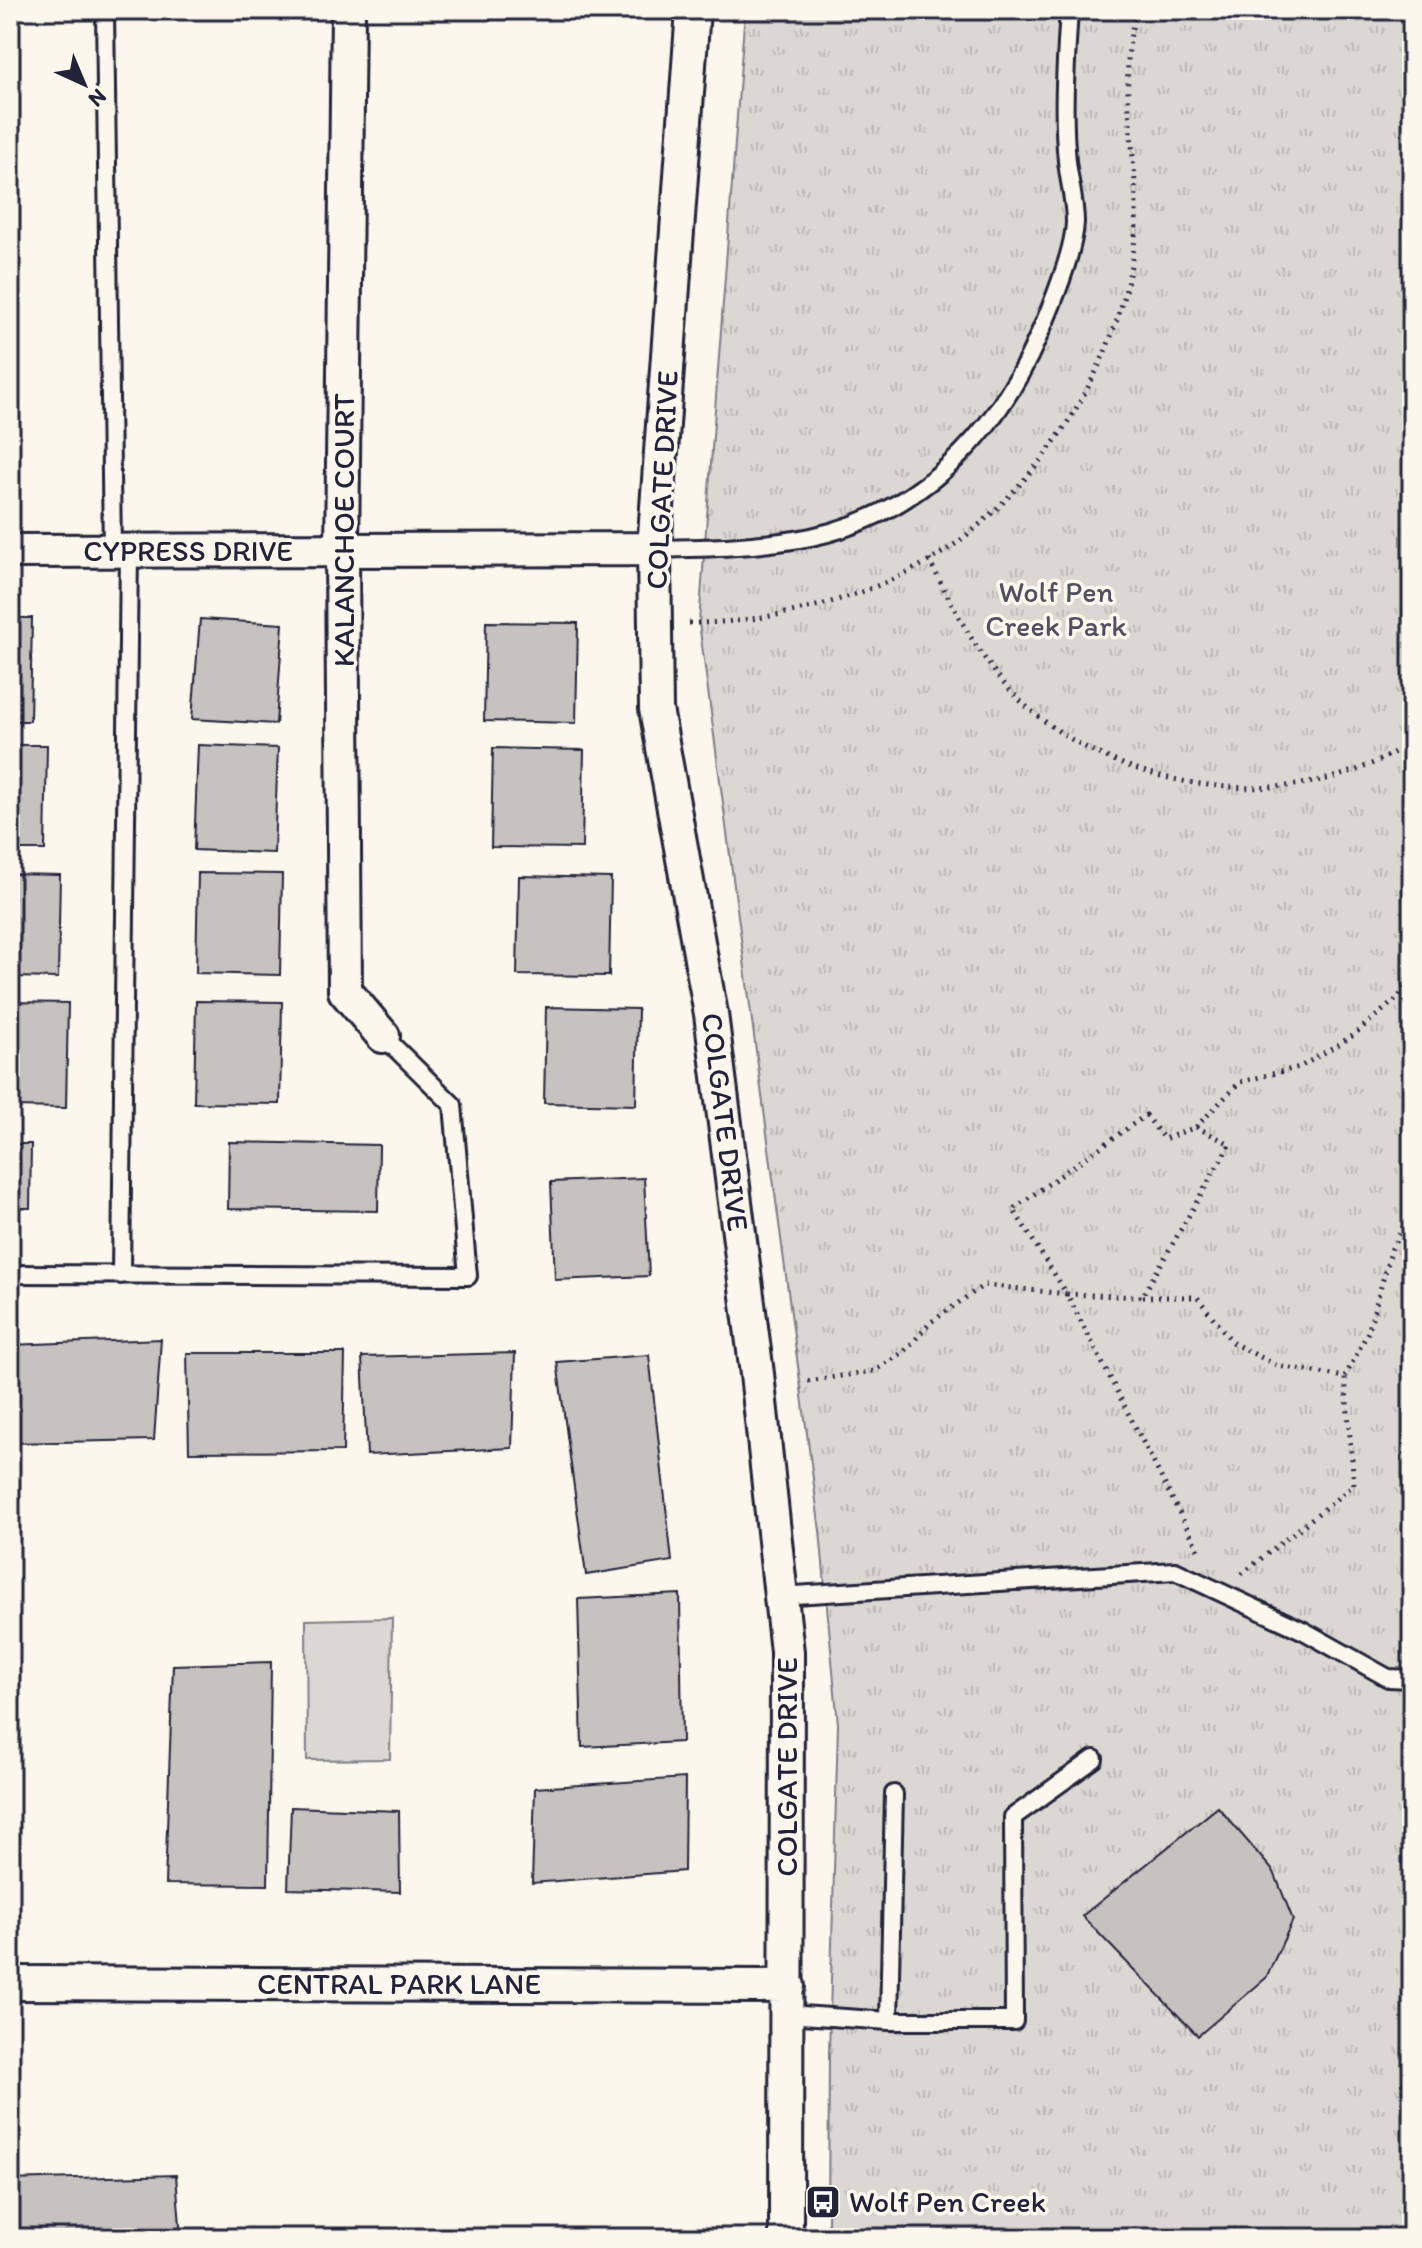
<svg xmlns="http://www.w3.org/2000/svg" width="1422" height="2248" viewBox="0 0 1422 2248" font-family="Itim,sans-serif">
	<defs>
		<pattern id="park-tufts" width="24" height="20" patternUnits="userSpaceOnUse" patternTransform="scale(2)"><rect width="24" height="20" fill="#dbd8d3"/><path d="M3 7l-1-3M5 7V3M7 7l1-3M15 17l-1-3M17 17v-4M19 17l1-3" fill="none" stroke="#bcb9b6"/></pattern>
	</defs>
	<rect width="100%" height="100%" fill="#fbf7ec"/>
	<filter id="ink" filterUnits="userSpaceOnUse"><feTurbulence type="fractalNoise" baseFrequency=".0125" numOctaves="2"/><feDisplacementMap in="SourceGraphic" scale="16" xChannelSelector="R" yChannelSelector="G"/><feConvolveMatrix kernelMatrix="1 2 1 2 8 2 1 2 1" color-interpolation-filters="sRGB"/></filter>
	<g filter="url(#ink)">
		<!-- green -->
		<path fill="#dbd8d3" stroke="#7e7d87" stroke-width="2" d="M392 1618 390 1759 307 1760 306 1620Z"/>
		<!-- park -->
		<path fill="url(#park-tufts)" stroke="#7e7d87" stroke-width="2" d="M745 10H1412V2238H828L829 2054 838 1724 820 1531 699 623Z"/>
		<!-- building -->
		<path fill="#c6c2c0" stroke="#22223b" stroke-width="2" d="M10 618H32L30 721H10Z
			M200 619 283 624 276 724 192 719Z
			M486 622 578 623 576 723 484 721Z
			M10 745H47L45 850H10Z
			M198 745 278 748 274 853 194 850Z
			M493 748 584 750 582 848 491 847Z
			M198 873 282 874 280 975 196 973Z
			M10 874 60 875 58 978 10 977Z
			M519 876 611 878 609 976 517 975Z
			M196 1001 282 1002 280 1104 194 1103Z
			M10 1002 68 1003 66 1108 10 1107Z
			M546 1007 638 1009 636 1105 544 1103Z
			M229 1142 379 1145 378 1211 228 1209Z
			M10 1144H31L30 1208H10Z
			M644 1178 649 1276 555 1280 551 1182Z
			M161 1339 154 1440 10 1443V1345Z
			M187 1353H345L343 1451 189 1452Z
			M515 1353 512 1448 367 1455 362 1357Z
			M649 1355 672 1561 586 1575 557 1362Z
			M680 1594 682 1742 582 1747 578 1599Z
			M271 1662 268 1885 165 1884 173 1665Z
			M685 1778 684 1871 532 1883 535 1788Z
			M291 1807 399 1811 400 1892 288 1889Z
			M1218 1807 1274 1872 1293 1920 1266 1978 1198 2036 1082 1916Z
			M176 2175 181 2238H10V2180Z"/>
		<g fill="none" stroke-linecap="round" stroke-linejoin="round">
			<!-- service casing -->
			<g stroke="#22223b" stroke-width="22">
				<path id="service" d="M105 10 112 551
					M654 549C707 548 760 547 811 537 919 514 996 435 1038 337 1051 308 1074 252 1075 222 1075 202 1069 181 1067 161 1062 111 1066 60 1069 10
					M10 1274 468 1276 453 1105 383 1036
					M121 1275 129 551
					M779 1596 1175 1571 1304 1631 1388 1678 1412 1679
					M787 2014 889 2021H1014L1013 1817 1094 1759
					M889 2021 894 1794"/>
			</g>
			<!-- minor casing -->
			<g stroke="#22223b" stroke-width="38">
				<path id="minor" d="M348 10 342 552 345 991 383 1036
					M693 10 654 549 656 709 711 1014 757 1374 787 1652 786 2238
					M10 551 654 549
					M10 1983 788 1986"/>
			</g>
			<!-- path -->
			<path stroke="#22223b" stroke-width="5" stroke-dasharray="2 6" stroke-linecap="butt" d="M929 560C956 612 982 666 1026 706 1124 794 1301 819 1412 741
				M689 623C781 624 903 590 973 530 1057 459 1120 355 1134 246 1144 172 1113 80 1137 10
				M1146 1115 1164 1139 1196 1127 1230 1144 1142 1297 1067 1294 1013 1209Z
				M1196 1127 1240 1082 1300 1067 1352 1036 1399 997 1412 971
				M1142 1297H1197L1233 1343 1278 1366 1345 1377 1368 1332 1392 1248 1412 1211
				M808 1381 874 1371 904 1352 931 1322 984 1285 1067 1294 1199 1551
				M1242 1574 1354 1485 1345 1377"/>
			<!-- service -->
			<use href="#service" stroke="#fbf7ec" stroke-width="16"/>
			<!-- minor -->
			<use href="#minor" stroke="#fbf7ec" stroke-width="32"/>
		</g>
	</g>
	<!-- icons -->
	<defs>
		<g id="bus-square" transform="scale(1.8)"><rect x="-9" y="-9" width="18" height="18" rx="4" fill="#22223b" stroke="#fbf7ec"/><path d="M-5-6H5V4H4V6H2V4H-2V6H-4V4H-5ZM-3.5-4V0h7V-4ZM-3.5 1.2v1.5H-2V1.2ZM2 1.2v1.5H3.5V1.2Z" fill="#fff"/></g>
	</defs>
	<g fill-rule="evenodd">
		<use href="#bus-square" x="823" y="2202"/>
	</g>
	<g text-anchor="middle" stroke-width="7" stroke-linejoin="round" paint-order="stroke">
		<!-- street labels -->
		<g font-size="30" fill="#22223b" stroke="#fbf7ec">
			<text transform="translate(662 480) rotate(-87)" y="10">COLGATE DRIVE</text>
			<text transform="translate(344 530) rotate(-90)" y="10">KALANCHOE COURT</text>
			<text x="188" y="561">CYPRESS DRIVE</text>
			<text transform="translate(725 1122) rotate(83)" y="10">COLGATE DRIVE</text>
			<text transform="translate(787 1767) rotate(-90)" y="10">COLGATE DRIVE</text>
			<text x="399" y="1994">CENTRAL PARK LANE</text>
		</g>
		<!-- park labels -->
		<g font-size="30" fill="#505061" stroke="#fbf7ec">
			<text x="1056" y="602">Wolf Pen<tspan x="1056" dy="34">Creek Park</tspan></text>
		</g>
		<!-- poi labels -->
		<g font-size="30" fill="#22223b" stroke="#fbf7ec" text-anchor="start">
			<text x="849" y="2212">Wolf Pen Creek</text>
		</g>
	</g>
	<!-- margin -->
	<rect width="1422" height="2248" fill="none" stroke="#fbf7ec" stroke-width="40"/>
	<rect x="20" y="20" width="1382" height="2208" fill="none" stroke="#22223b" stroke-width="3" filter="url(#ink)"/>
	<!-- north arrow -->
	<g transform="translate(84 84) rotate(136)" stroke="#fbf7ec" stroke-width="6" paint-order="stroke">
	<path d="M0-6L14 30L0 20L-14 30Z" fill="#22223b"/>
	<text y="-12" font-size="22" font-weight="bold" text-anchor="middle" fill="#22223b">N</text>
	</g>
</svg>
